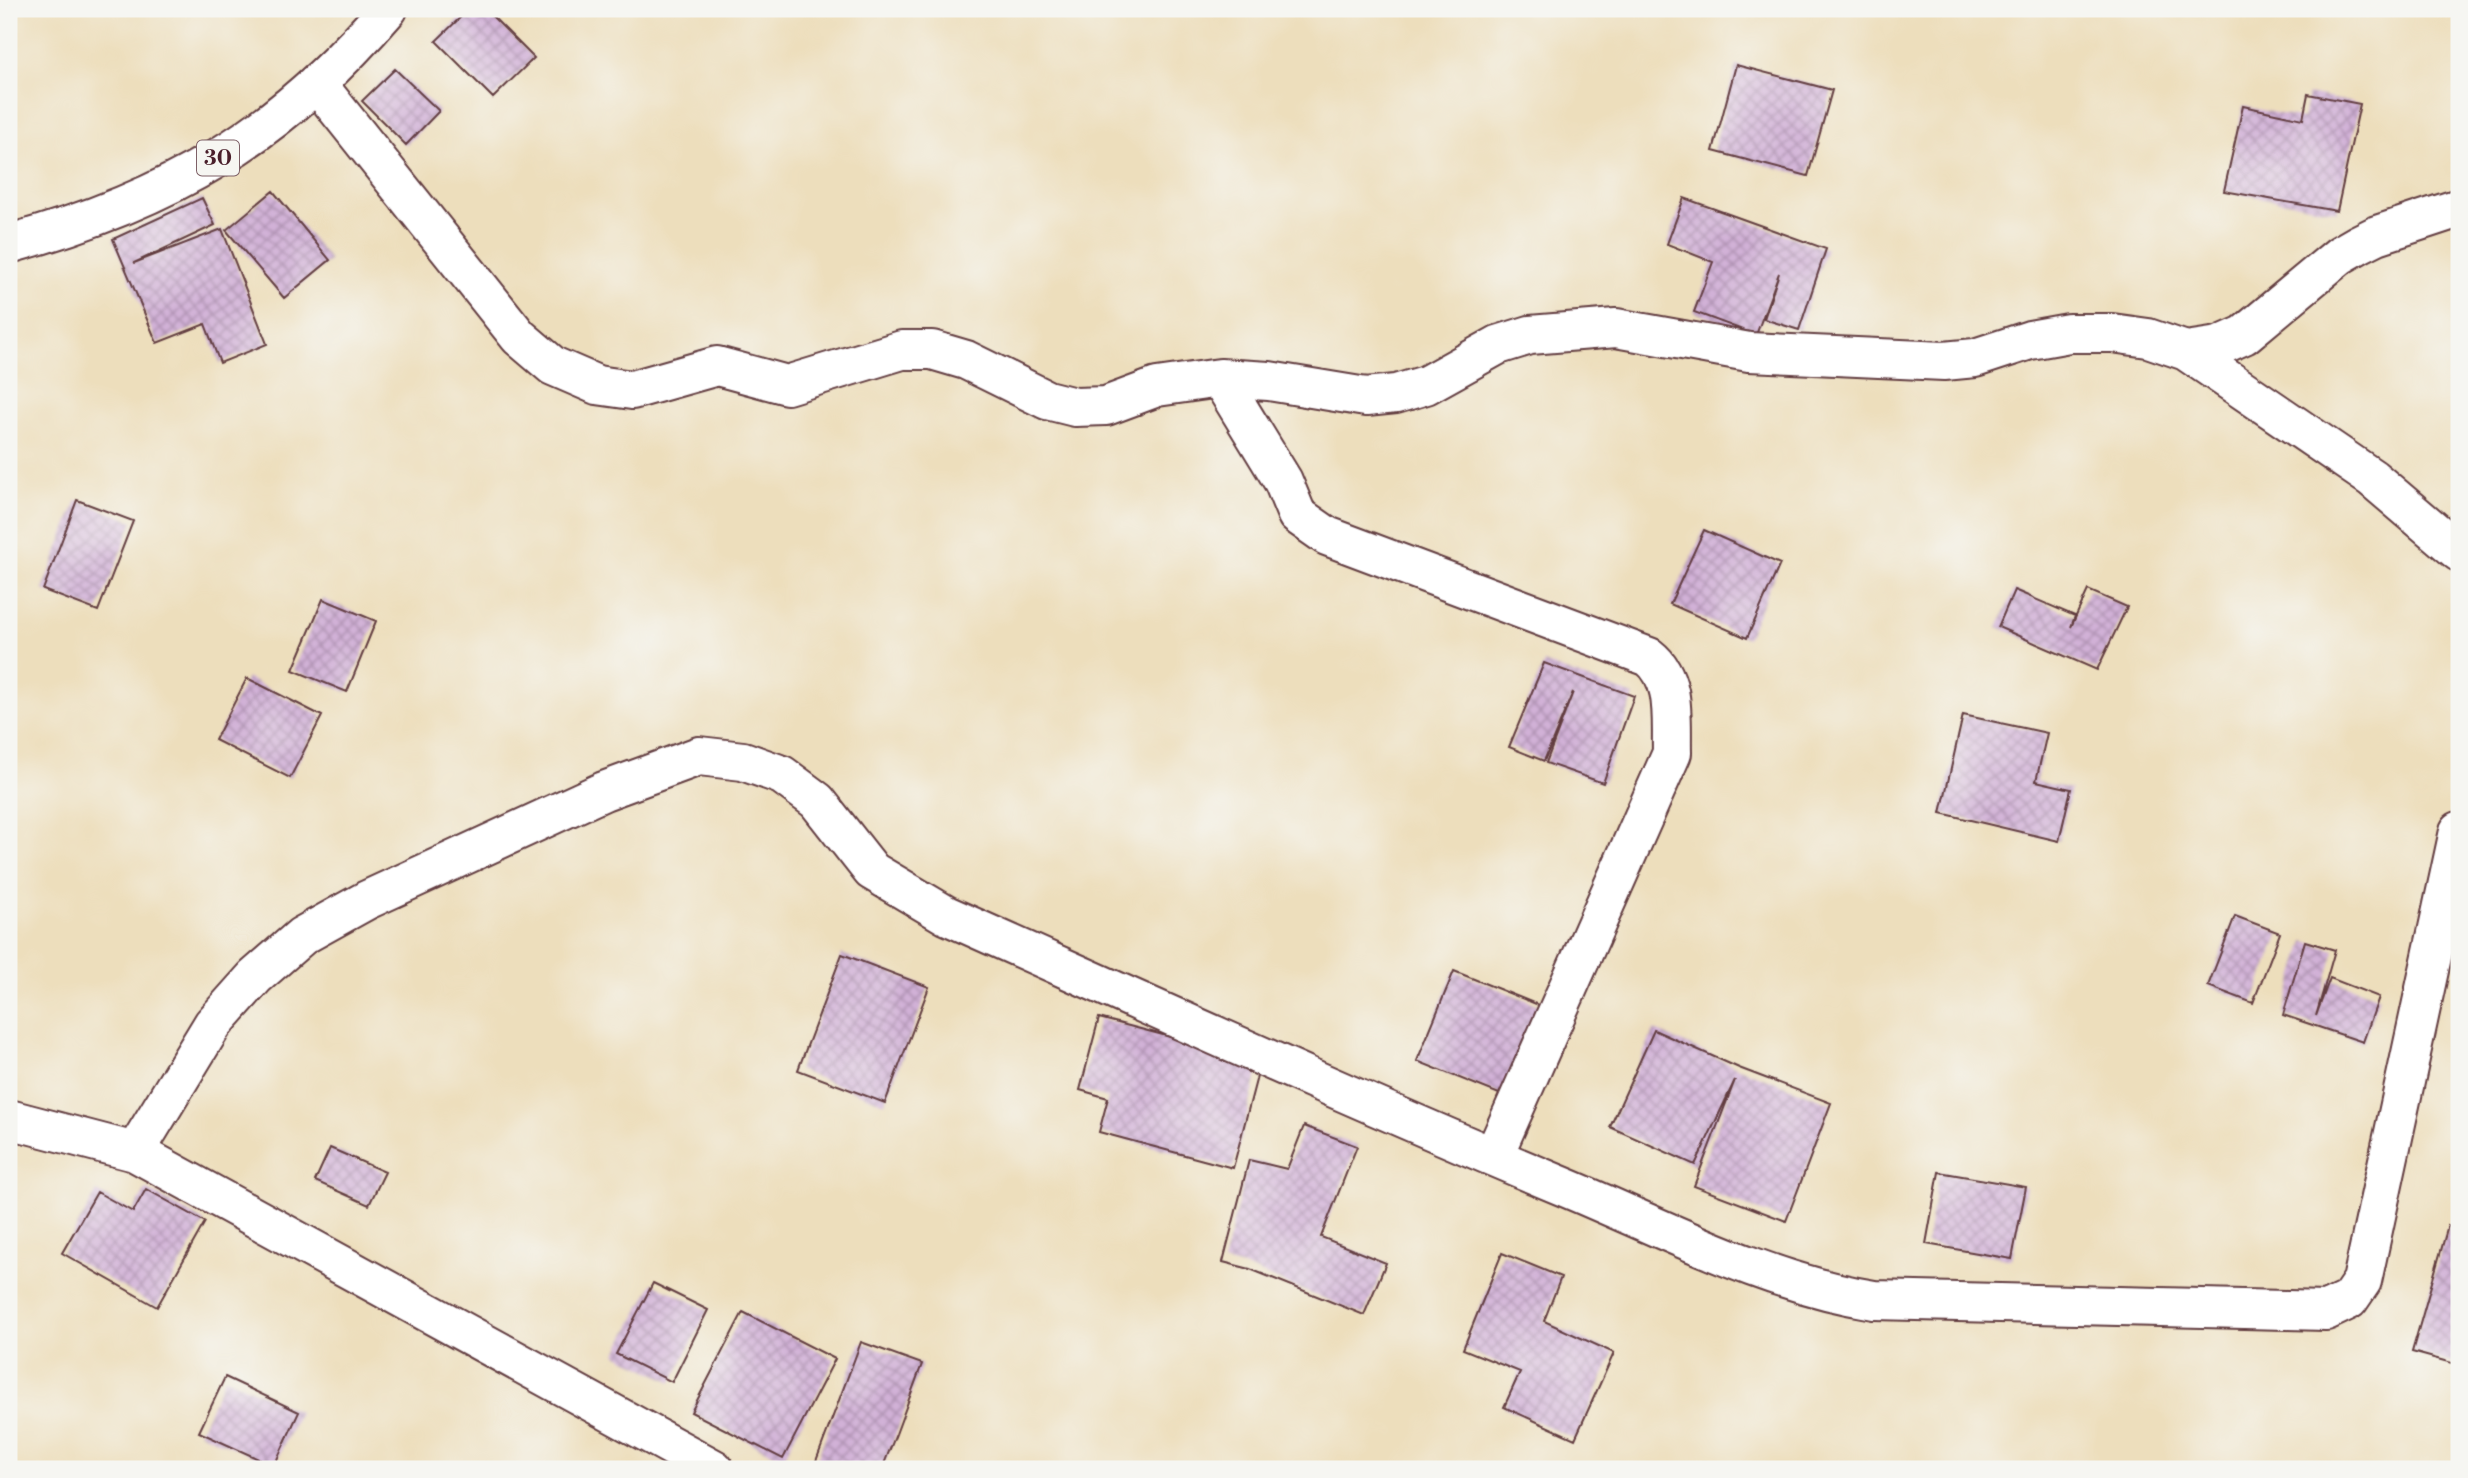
<svg xmlns="http://www.w3.org/2000/svg" width="2468" height="1478" viewBox="0 0 2468 1478" font-family="'Libre Bodoni',serif">
	<defs>
		<pattern id="building-cross-hatch" width="8" height="8" patternUnits="userSpaceOnUse" patternTransform="scale(1.75)"><rect width="8" height="8" fill="#d1b1d7"/><path d="M0 0l8 8M0 8l8-8" fill="none" stroke="#ac8faf"/></pattern>
	</defs>
	<rect width="100%" height="100%" fill="#f6f6f2"/>
	<filter id="ink" filterUnits="userSpaceOnUse"><feTurbulence type="fractalNoise" baseFrequency=".0143" numOctaves="2"/><feDisplacementMap in="SourceGraphic" scale="14" xChannelSelector="R" yChannelSelector="G"/><feConvolveMatrix kernelMatrix="1 2 1 2 8 2 1 2 1" color-interpolation-filters="sRGB"/></filter>
	<filter id="wash" filterUnits="userSpaceOnUse"><feTurbulence type="fractalNoise" baseFrequency=".00686" numOctaves="4" result="noise"/><feDisplacementMap in="SourceGraphic" scale="28" xChannelSelector="R" yChannelSelector="G"/><feGaussianBlur stdDeviation="1.57" result="paint"/><feColorMatrix in="noise" values="0 0 0 0 0 0 0 0 0 0 0 0 0 0 0 0 0 1.4 0 .05"/><feComposite in="paint" operator="in"/></filter>
	<g filter="url(#wash)">
		<rect width="100%" height="100%" fill="#eddebc"/>
		<g id="blocks">
			<!-- building -->
			<path fill="url(#building-cross-hatch)" d="M469 9H485L534 58 493 98 436 41Z
				M1736 65 1832 90 1808 176 1713 151Z
				M395 69 439 111 406 145 362 101Z
				M2308 94 2360 104 2337 211 2224 191 2243 106 2303 119Z
				M273 191 330 260 284 298 226 230Z
				M202 198 215 225 134 263 222 229 267 344 220 363 205 324 157 343 113 239Z
				M1684 198 1826 249 1799 330 1764 319 1779 273 1756 335 1694 312 1713 262 1667 244Z
				M77 500 133 521 98 611 43 590Z
				M1704 530 1780 564 1747 638 1670 604Z
				M2014 590 2075 616 2071 627 2088 590 2127 607 2097 670 1998 627Z
				M323 599 376 621 347 692 293 670Z
				M1544 663 1634 696 1603 783 1546 763 1573 692 1544 761 1509 747Z
				M247 678 322 716 290 778 215 740Z
				M1963 715 2047 733 2036 781 2071 789 2059 841 1941 813Z
				M2235 916 2280 933 2253 1003 2208 986Z
				M2305 941 2335 950 2316 1016 2330 978 2379 997 2363 1042 2283 1015Z
				M842 954 929 987 885 1103 798 1070Z
				M1454 971 1546 1008 1509 1098 1417 1061Z
				M1099 1018 1261 1061 1233 1168 1099 1132 1108 1098 1080 1090Z
				M1654 1030 1739 1068 1831 1103 1786 1221 1694 1186 1735 1080 1695 1165 1610 1127Z
				M1304 1126 1357 1146 1321 1237 1386 1263 1364 1315 1250 1269 1223 1262 1249 1160 1287 1169Z
				M330 1148 385 1172 369 1205 315 1181Z
				M1939 1172 2026 1187 2012 1259 1926 1244Z
				M146 1189 205 1222 157 1307 62 1253 97 1192 133 1212Z
				M2448 1226 2459 1229V1365L2412 1352Z
				M1502 1253 1561 1277 1544 1321 1614 1353 1575 1439 1504 1407 1520 1372 1463 1349Z
				M653 1283 708 1310 672 1382 616 1354Z
				M743 1312 835 1359 783 1459 691 1412Z
				M861 1342 922 1364 896 1434 882 1469H813Z
				M225 1377 299 1412 274 1466 199 1432Z"/>
		</g>
	</g>
	<g filter="url(#ink)">
		<use href="#blocks" fill-opacity="0" stroke="#623c41" stroke-width="2"/>
		<g fill="none" stroke-linecap="round" stroke-linejoin="round">
			<!-- minor casing -->
			<g stroke="#623c41" stroke-width="42">
				<path id="minor" d="M318 85 519 337 553 366 597 385 632 390 717 366 787 385 902 350H932L966 360 1047 400 1075 407 1106 406 1157 387 1220 378 1269 381 1366 397 1396 394 1426 385 1498 345 1530 335 1616 328 1749 352 1944 361 1975 358 2030 340 2069 333H2112L2148 338 2186 351 2372 478 2459 552
					M2186 351 2219 346 2244 335 2340 255 2359 244 2377 235 2459 208
					M1220 378 1283 481 1297 515 1327 536 1649 657C1677 679 1671 720 1672 753L1493 1157
					M9 1119 135 1152 714 1469
					M135 1152 213 1024 255 977 302 936 367 900 604 791 699 756 743 761 782 775 817 801 872 871 946 915C1152 1007 1358 1101 1567 1188 1667 1230 1767 1283 1874 1300L2326 1311 2349 1300 2362 1281 2459 831"/>
			</g>
			<!-- trunk casing -->
			<g stroke="#623c41" stroke-width="42">
				<path id="trunk" d="M9 244C170 200 279 136 388 9"/>
			</g>
			<!-- minor -->
			<use href="#minor" stroke="#fff" stroke-width="38"/>
			<!-- trunk -->
			<use href="#trunk" stroke="#fff" stroke-width="38"/>
		</g>
	</g>
	<g text-anchor="middle" stroke-width="5" stroke-linejoin="round" paint-order="stroke">
		<!-- shield labels -->
		<rect fill="#f6f6f2" stroke="#7e6067" stroke-width="2" x="197" y="140.5" width="42" height="35" rx="5"/>
		<g font-size="21" font-weight="bold" fill="#4a1f2b">
			<text x="218" y="165">30</text>
		</g>
	</g>
	<!-- margin -->
	<rect width="2468" height="1478" fill="none" stroke="#f6f6f2" stroke-width="35"/>
</svg>
